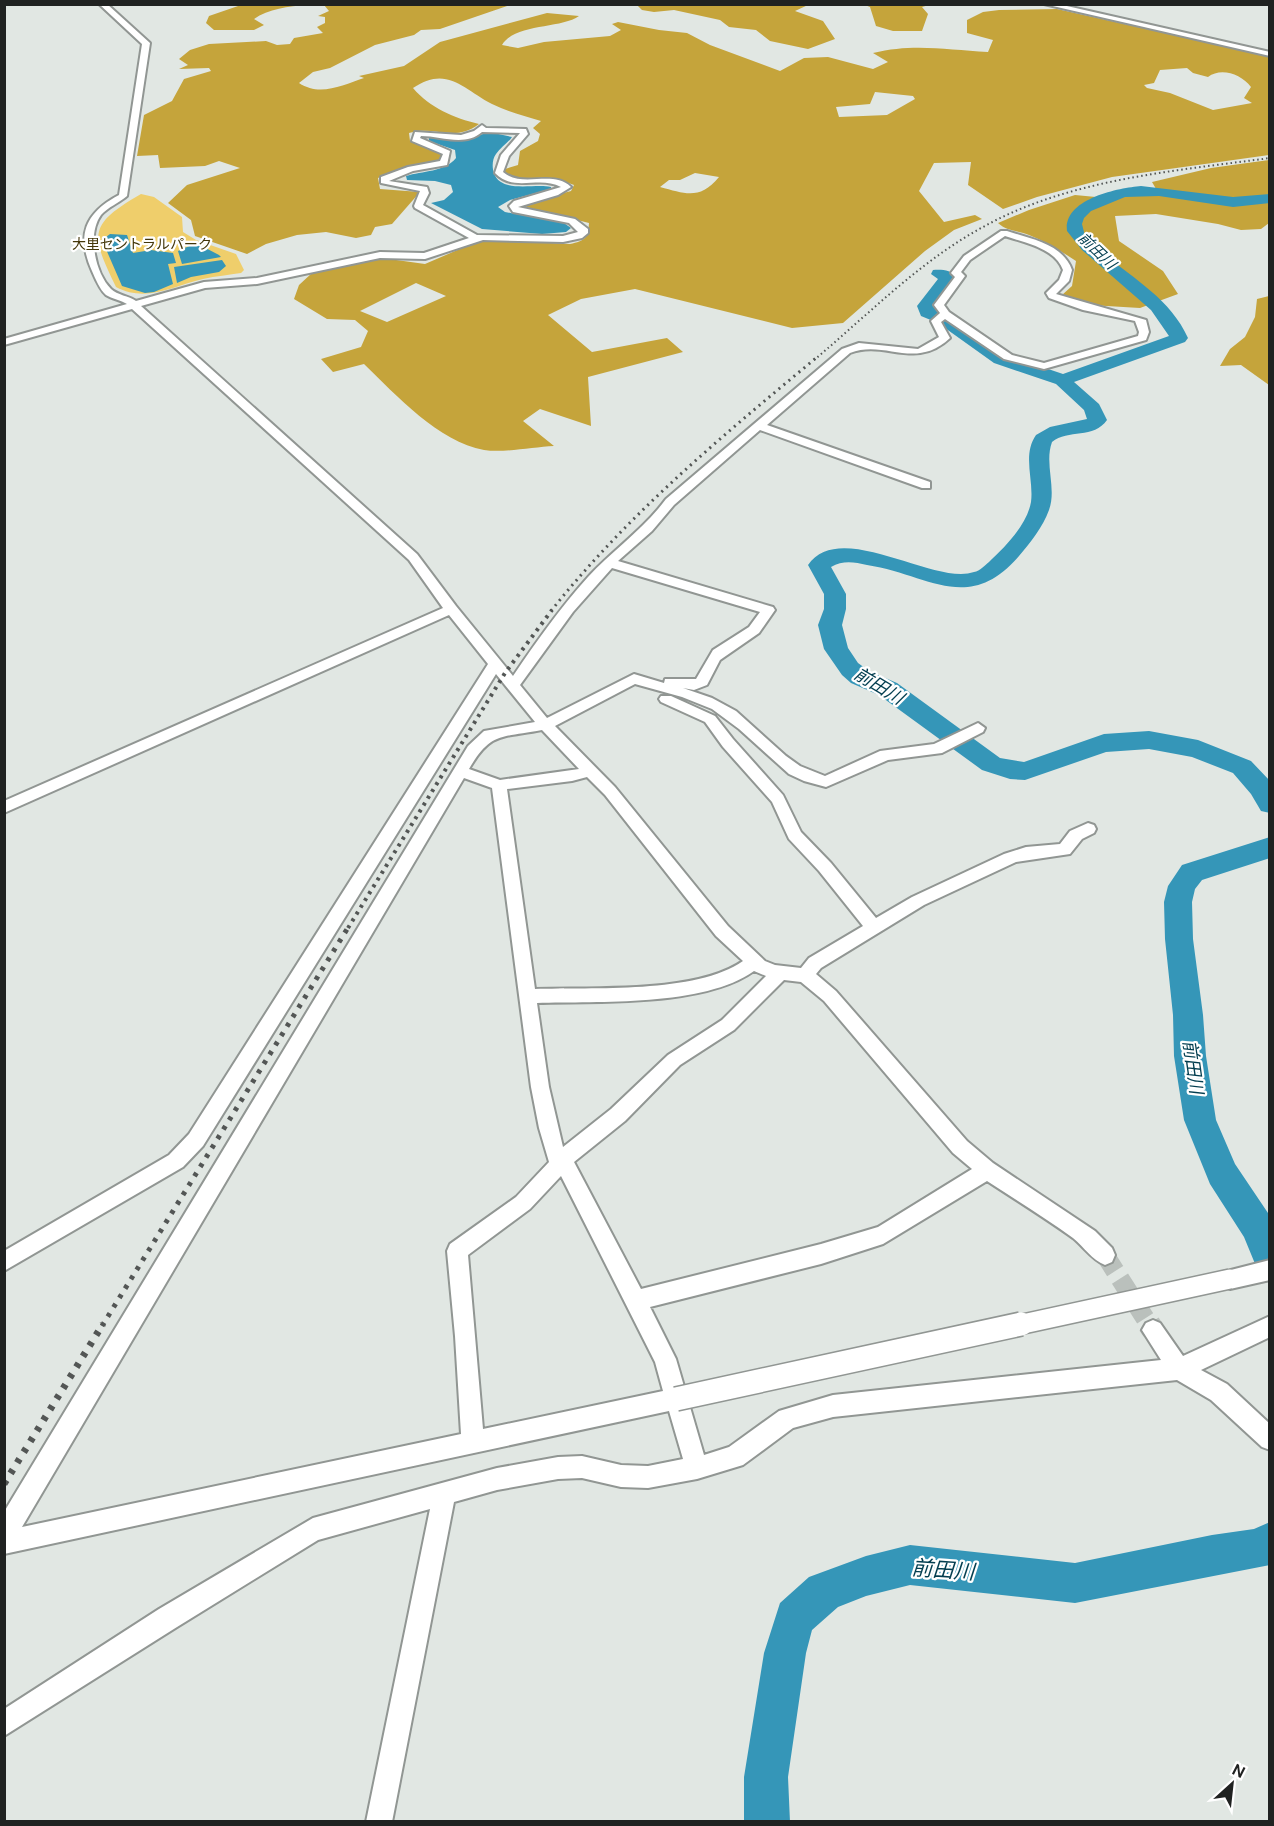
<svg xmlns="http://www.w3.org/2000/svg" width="1274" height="1826" viewBox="0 0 1274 1826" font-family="'DM Sans','Noto Sans JP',sans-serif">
	<rect width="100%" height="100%" fill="#e1e7e3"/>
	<!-- green -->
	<path fill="#efce6b" d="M141 194 154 197 182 217 183 232 196 240 236 254 244 270 241 273C229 275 216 276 203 279 173 286 146 303 116 287 91 235 87 225 141 194Z"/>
	<!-- forest -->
	<path fill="#c5a43b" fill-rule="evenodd" d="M241 5V4L307 5C289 6 268 9 254 19L264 25 254 30H214L206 23 209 16Z
		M324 5H510L440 29 421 30 414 35 375 45 330 68 313 72 299 83C320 97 343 85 364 78L359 76 404 66 440 42 547 13 579 16C561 29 515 23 502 45L518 48 544 42 610 36 621 30 612 24 618 22 659 30 687 33 710 45 780 71 804 58 828 57 873 69 888 62 873 53C914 43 947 50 988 52L993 40 967 33V20L983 12 999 10 1057 9 1269 56V155L1112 177 1037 197 1003 209 968 185 971 162 934 163 919 191 944 222 975 215 982 219 954 230 925 251 843 323 792 328 635 289 581 299 548 315 592 352 667 338 683 352 588 377 591 426 540 409 523 421 554 446C533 447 504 453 484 450 439 442 396 395 364 364L333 372 321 359 361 347 368 331 355 320 327 319 294 299 299 285 312 273 382 258 425 264 483 239 570 244C585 241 588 238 589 223L526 207 530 202 571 191 574 185C552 175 528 183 505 175V169L518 165 520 151 538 141 540 134 533 128 541 121C524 116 508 112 492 104 463 89 447 65 413 88 430 108 454 118 479 124 454 143 436 125 409 133L410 141 442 153 438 164 408 166 378 178 380 189 420 192 392 224 375 227 371 235 356 238 326 232 297 235 266 244 247 254 195 236 191 220 168 203 187 185 240 168 219 161 205 166 160 168 158 155 137 156 144 115 172 101 184 79 211 71 209 68 179 69 188 65 179 59 190 50 209 44 266 41 277 45 290 44 294 38 323 33 317 27 325 23V17L318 16 329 11ZM1187 68 1193 73 1208 77C1221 67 1241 74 1251 87L1244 98 1252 103 1213 110 1170 93 1147 88 1144 85 1154 83 1160 70ZM875 92 913 96 915 99 887 115 839 117 836 107 870 104ZM695 173 719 177C700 200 686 194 660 187L669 180H680ZM416 283 446 296 387 322 360 311Z
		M637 5H808L795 11 823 21 835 39 808 49 770 41 756 30 729 27 720 20 674 10 654 12 642 10Z
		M865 5H929L922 7 928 14 922 31H893L876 26 870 7Z
		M1269 160V223L1261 229 1241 230 1218 224 1156 214 1115 216 1119 241 1163 271 1178 294 1140 308 1090 305 1062 295 1072 286 1076 261C1061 251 1046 242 1029 235 1017 230 1008 232 998 223L1029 210 1075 195 1117 199 1127 195 1159 194 1152 182 1211 168Z
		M1269 296H1270L1269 385 1241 365 1220 366 1230 349 1245 337 1255 317 1257 299Z"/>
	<!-- water -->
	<path fill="#3596b8" d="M489 132 512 137C508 143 500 148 496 154 492 159 492 168 494 173 501 194 535 183 551 187V189L510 200 498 207 505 212 564 223 571 228 566 232 542 234 482 229 431 203 444 200 453 192 451 185 435 181 407 180 406 176C422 171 445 172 456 158L455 150 429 141V138L468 139Z
		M110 234 127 235 133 253 151 250 173 253 176 263 168 264 173 284 154 292 145 293 122 286 102 240Z
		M196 243 219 255 221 257 182 264 178 251Z
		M222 260 226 266 219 272 191 277 177 283 174 267Z"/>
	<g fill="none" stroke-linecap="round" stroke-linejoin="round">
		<!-- river -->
		<path fill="#3596b8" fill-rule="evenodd" d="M1141 186 1233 197 1270 194V203L1233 207 1159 196 1125 197 1091 211 1084 218 1082 224 1085 236C1118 272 1167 291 1188 338L1185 342 1074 382 1099 404 1107 420C1094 439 1068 429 1052 442 1044 464 1057 488 1049 510 1043 527 1030 543 1019 556 968 615 928 574 867 565 854 562 843 560 831 567L846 594V609L842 625 848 648 858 663 869 671 897 683 1000 758 1024 762 1104 734 1149 731 1198 740 1251 761 1270 781V813L1261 811 1251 794 1233 773 1192 757 1149 749 1106 752 1025 780 1010 779 982 770 879 695 851 683 842 675 824 649 818 625 824 609V594L808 565C840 518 934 586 974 572 980 571 985 565 989 562 1005 547 1027 525 1031 502 1034 480 1022 455 1036 435L1050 427 1087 419 1084 410 1056 384 994 363 938 323 921 316 917 306 938 279 931 274 933 270C941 269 952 270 956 277L935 306V309L950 315 1006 355 1063 374 1169 336 1151 310 1082 250 1067 231C1063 199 1118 188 1141 186Z
			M1270 837V858L1202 880 1195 889 1192 902 1193 939 1203 1015 1206 1056 1216 1120 1235 1164 1270 1216V1275L1258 1271 1244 1237 1210 1184 1184 1120 1174 1056 1173 1015 1165 939 1164 902 1168 886 1182 865Z
			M1270 1522V1565L1075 1603 910 1585 866 1596 838 1607 812 1630 806 1653 788 1777 790 1822H744V1777L764 1653 780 1603 809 1577 866 1556 910 1545 1075 1563 1212 1535 1254 1529Z"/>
		<!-- minor-tunnel-far1 -->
		<path stroke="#bac0bc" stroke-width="19" stroke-dasharray="19 9" stroke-linecap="butt" d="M1105 1255 1150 1326"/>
		<!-- minor-tunnel -->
		<path stroke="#bac0bc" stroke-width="23" stroke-dasharray="23 12" stroke-linecap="butt" d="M1149 1324 1153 1330"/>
		<!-- minor casing -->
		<g stroke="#919693" stroke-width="4">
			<path id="minor" d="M99 4H107L150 43 127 196C119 203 108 207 101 215 87 234 95 273 111 289 117 295 129 296 136 301L204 282 257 278 380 252 424 253 469 238 415 208 414 206 420 191 381 183V177L408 167 440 161 443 154 412 141 415 132 461 135 474 131 482 125 486 128 526 129 528 134 509 156 503 172C523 189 552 169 571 187L558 195 518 207 575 219 588 229V233L582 238 563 242 483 240 425 259 380 258 257 284 205 288 141 306 417 554 456 606 513 676C536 642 560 608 588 577 613 550 644 529 666 499L842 349 859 343 918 349 939 337 931 321 940 313 934 305 955 277 951 273 964 256 1001 231H1007C1031 239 1063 244 1072 270L1069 281 1056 294 1146 320 1149 332 1146 340 1044 369 1004 359 945 319 941 322 950 338C915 371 885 339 850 353L767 425 930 482V488H922L760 430 674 505 652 531 618 561 773 607 775 610 759 633 720 660 707 685 694 690 683 688 712 698 736 711 786 756 800 766 825 776 880 751 934 744 978 723 985 728 983 732 942 753 888 760 826 787 804 781 789 774 739 729 712 709 682 697 635 684 555 726 615 787 728 926 765 961 775 965 801 968 809 958 863 926 819 871 789 839 772 802 723 747 705 722 661 702 659 699 661 696H671L715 716 733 739 783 795 801 832 831 863 876 918 912 897 1004 854 1026 847 1060 844 1070 831 1088 823 1094 825 1096 829 1094 833 1082 839 1070 854 1016 862 924 905 821 968 816 974 836 991 967 1141 993 1163 1095 1231 1112 1248 1115 1255 1112 1262 1105 1265C1092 1260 1084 1247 1073 1238 1045 1218 1016 1200 987 1181L883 1244 821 1264 650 1307 676 1359 704 1455 729 1447 779 1411 833 1395 1161 1360 1142 1330 1146 1323 1153 1320 1160 1323 1183 1356 1270 1316V1337L1201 1370 1227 1384 1270 1424V1450L1262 1447 1211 1400 1177 1380 833 1417 793 1428 743 1465 697 1479 648 1488 621 1487 582 1478 558 1479 497 1490 454 1502 392 1822H366L430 1509 318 1540 177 1627 4 1736V1709L159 1609 313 1518 497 1468 558 1457 582 1456 621 1465 648 1466 683 1459 669 1411 4 1554V1512L468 746 484 731 535 722 496 674 203 1146 183 1167 4 1271V1251L169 1155 189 1134 488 664 449 615 4 813V801L443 608 409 560 132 309 4 345V339L127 304C121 300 112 299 106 295 100 290 95 278 92 271 76 235 85 213 119 195L142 44ZM482 132 520 133 501 155 495 173C514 193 539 175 561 187L514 201 509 206 513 212 569 223 578 232 563 236 477 235 423 205 429 193 427 187 389 181 413 171 447 165 450 151 420 138 421 136C441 136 465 147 482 132ZM1005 236C1025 243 1055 248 1063 270L1059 280 1046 293 1049 298 1083 310 1135 321 1139 332 1138 336 1044 363 1012 355 949 312 944 305 965 276 961 272 970 260ZM612 568 760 612 749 627 713 650 696 679H665L664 683 634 674 547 718 520 685 573 612ZM542 730 579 769 500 780 469 769C491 731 502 738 542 730ZM587 777 605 795 716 936 743 961C696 994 592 987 535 989L507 789 572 781ZM464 778 492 788 531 1087 539 1128 549 1162 516 1197 450 1244 447 1251 455 1336 461 1434 22 1527ZM754 971 766 976 722 1020 668 1055 611 1109 563 1147 549 1087 537 1003C598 1001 704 1007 754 971ZM784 980 801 982 824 1001 953 1153 972 1169 878 1227 821 1244 641 1289 574 1162 625 1121 680 1065 734 1030ZM561 1176 655 1362 663 1391 483 1429 468 1255 530 1209Z
				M1044 4H1058L1270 52V56Z
				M1270 1260V1280L1230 1289 1223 1286 1220 1279 1223 1272Z"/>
		</g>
		<!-- minor -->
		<use href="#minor" fill="#fff" fill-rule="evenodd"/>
		<!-- rail-far4 -->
		<path stroke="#535655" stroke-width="2" stroke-dasharray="1.5 3" stroke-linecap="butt" d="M814 360C869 314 920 261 983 227 1069 179 1174 171 1270 158"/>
		<!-- rail-far3 -->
		<path stroke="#535655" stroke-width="3" stroke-dasharray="2 4.5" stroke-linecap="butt" d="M551 611C628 514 721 437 816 358"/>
		<!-- rail-far2 -->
		<path stroke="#535655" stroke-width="4" stroke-dasharray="3 5" stroke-linecap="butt" d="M348 928 505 673 552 610"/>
		<!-- rail-far1 -->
		<path stroke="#535655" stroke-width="5" stroke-dasharray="4 7" stroke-linecap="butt" d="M102 1326 349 926"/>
		<!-- rail -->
		<path stroke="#535655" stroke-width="7" stroke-dasharray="4.5 8" stroke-linecap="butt" d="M4 1484 103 1324"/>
		<!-- minor-bridge-far1 casing -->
		<g stroke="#919693" stroke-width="22" stroke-linecap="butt">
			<path id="minor-bridge-far1" d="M1014 1326 1230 1279"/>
		</g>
		<!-- minor-bridge casing -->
		<g stroke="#919693" stroke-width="26" stroke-linecap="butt">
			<path id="minor-bridge" d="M676 1399 1021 1324"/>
		</g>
		<!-- minor-bridge-far1 -->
		<use href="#minor-bridge-far1" stroke="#fff" stroke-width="19"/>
		<!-- minor-bridge -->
		<use href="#minor-bridge" stroke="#fff" stroke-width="23"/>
	</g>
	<g text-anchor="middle" stroke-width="4.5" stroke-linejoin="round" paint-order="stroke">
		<!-- far-park labels -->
		<g font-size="14" fill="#44370a" stroke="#fff">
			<text x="142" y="249">大里セントラルパーク</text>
		</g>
		<!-- far-water labels -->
		<g font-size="15" font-style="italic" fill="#033e50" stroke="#fff">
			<text transform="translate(1097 251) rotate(44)" y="5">前田川</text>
		</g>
		<!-- water labels -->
		<g font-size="18" font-style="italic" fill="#033e50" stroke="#fff">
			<text transform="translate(879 686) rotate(31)" y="6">前田川</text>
			<text transform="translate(1193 1067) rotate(82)" y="6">前田川</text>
		</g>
		<!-- near-water labels -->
		<g font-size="21" font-style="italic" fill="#033e50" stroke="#fff">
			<text transform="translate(943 1570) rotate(4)" y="7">前田川</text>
		</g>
	</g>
	<!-- border -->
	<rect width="1274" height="1826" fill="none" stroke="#202221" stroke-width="12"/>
	<!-- north arrow -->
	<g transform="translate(1232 1784) rotate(27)" stroke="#ffffff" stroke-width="4.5" paint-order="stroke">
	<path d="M0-4.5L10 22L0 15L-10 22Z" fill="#202221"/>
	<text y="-9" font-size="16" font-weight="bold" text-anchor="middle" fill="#202221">N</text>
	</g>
</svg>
